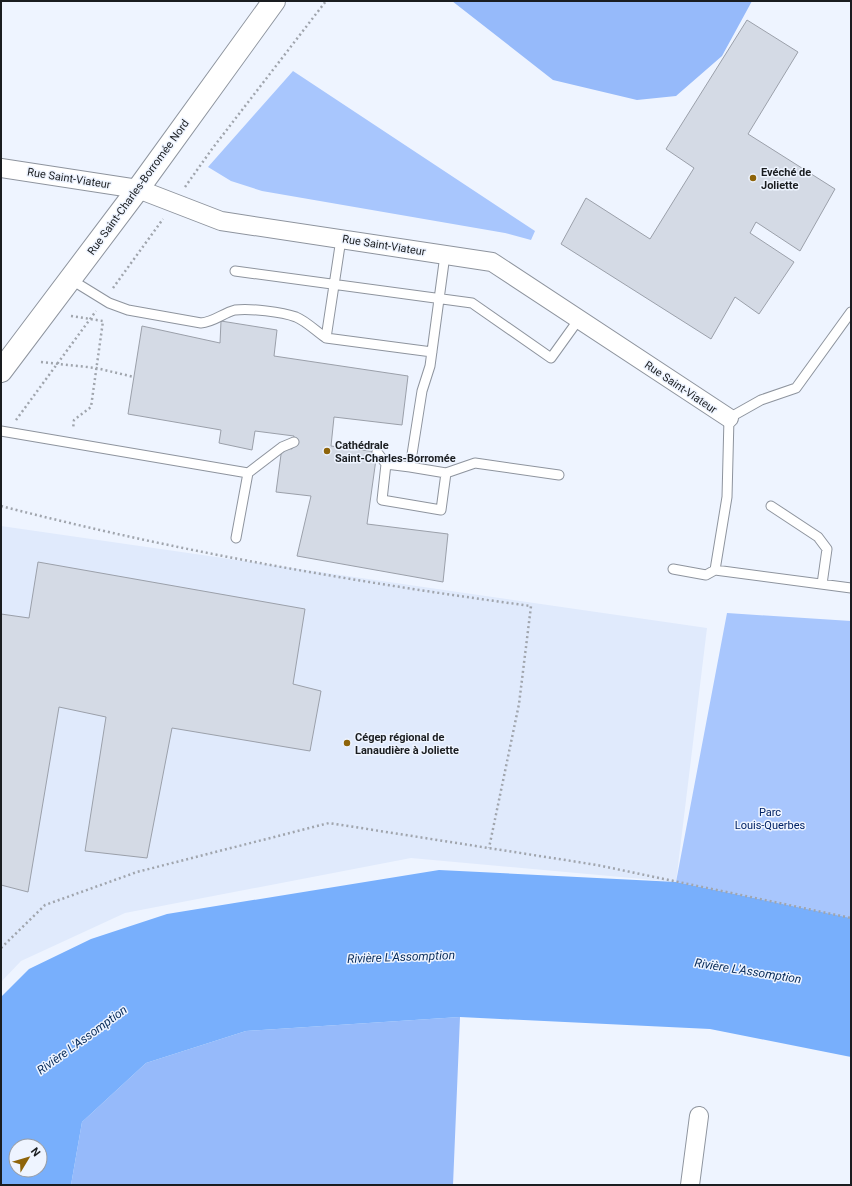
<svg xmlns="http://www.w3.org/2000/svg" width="852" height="1186" viewBox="0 0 852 1186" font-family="Roboto,sans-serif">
	<rect width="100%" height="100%" fill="#eef4ff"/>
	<!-- built -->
	<path fill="#e0eafc" d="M1 526 707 628 676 882 411 858 125 913 21 961 1 982Z"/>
	<!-- green -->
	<path fill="#a8c6fd" d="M293 71 535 231 531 240 505 233 262 191 231 181 208 167Z
		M727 613 851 621V918L676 882Z"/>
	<!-- forest -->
	<path fill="#96bafa" d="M452 1H752L722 56 676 96 637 100 553 80Z
		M460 1017 453 1185H71L82 1122 146 1063 246 1031Z"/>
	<!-- water -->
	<path fill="#78affc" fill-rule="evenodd" d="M439 870 676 882 851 918V1057L710 1029 460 1017 246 1031 146 1063 82 1122 71 1185H1V997L29 969 91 939 167 914ZM16 1146H40V1170H16Z"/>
	<!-- building -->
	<path fill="#d4dae5" stroke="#9ba0aa" d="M747 20 798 52 748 134 835 189 800 251 756 222 750 233 794 262 759 314 735 297 711 339 561 244 586 198 650 239 694 168 666 149Z
		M221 321 277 330 274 356 408 376 402 425 334 417 331 446 377 452 367 524 448 534 443 582 297 556 311 496 276 492 282 447 292 449 294 436 255 431 252 450 219 443 221 430 128 414 142 326 220 343Z
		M38 562 305 609 293 684 321 691 310 751 172 728 147 858 85 851 106 717 59 707 28 892 1 885V614L29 618Z"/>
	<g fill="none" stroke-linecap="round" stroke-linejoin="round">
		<!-- service casing -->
		<g stroke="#8e949e" stroke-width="11">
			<path id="service" d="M341 239 326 338 432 352
				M445 255 430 366 422 391 410 467 446 473 475 463 559 475
				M235 271 472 303 551 358 579 319
				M70 279 109 303 128 310 201 323C214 322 223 313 235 310 250 308 282 312 296 317 306 321 317 332 326 338
				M851 312 796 388 761 400 729 418 727 497 715 570 851 588
				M1 431 248 473 236 538
				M377 452 386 464
				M410 467 386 464 382 500 441 510 446 473
				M248 473 282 447 294 442
				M771 506 818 537 827 549 822 584
				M673 569 706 575 715 570"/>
		</g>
		<!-- minor casing -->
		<g stroke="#8e949e" stroke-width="20">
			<path id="minor" d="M1 168 138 189 221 221 492 262 729 418
				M690 1185 699 1116"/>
		</g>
		<!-- secondary casing -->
		<g stroke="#8e949e" stroke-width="24">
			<path id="secondary" d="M1 371 138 189 274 1"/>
		</g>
		<!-- path -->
		<path stroke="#a0a5ad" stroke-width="2.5" stroke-dasharray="2 3" stroke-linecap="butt" d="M185 187 212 149 326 1
			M113 288 163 219
			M71 316 103 321 91 407 74 420 73 429
			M41 362 96 368 134 377
			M16 420 96 311
			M1 506C175 551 353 582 531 606L519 704 489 848
			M1 948 45 905 137 872 329 823 597 865 851 918"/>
		<!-- service -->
		<use href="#service" stroke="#fff" stroke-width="9"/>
		<!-- minor -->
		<use href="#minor" stroke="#fff" stroke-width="18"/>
		<!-- secondary -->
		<use href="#secondary" stroke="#fff" stroke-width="22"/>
	</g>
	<!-- markers -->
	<g fill="#8e640a" stroke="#eef4ff" stroke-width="1.5">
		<circle cx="753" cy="178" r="4"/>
		<circle cx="327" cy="451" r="4"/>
		<circle cx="347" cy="743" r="4"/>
	</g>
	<g text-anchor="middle" stroke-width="3" stroke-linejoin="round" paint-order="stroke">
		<!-- poi labels -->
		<g font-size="11" font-weight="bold" fill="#1a1d20" stroke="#eef4ff" text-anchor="start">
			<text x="761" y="176">Evéché de<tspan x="761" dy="13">Joliette</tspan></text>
			<text x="335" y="449">Cathédrale<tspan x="335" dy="13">Saint-Charles-Borromée</tspan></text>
			<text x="355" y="741">Cégep régional de<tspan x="355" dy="13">Lanaudière à Joliette</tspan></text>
		</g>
		<!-- street labels -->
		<g font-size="11" fill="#1a1d20" stroke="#eef4ff">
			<text transform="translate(69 178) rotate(9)" y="4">Rue Saint-Viateur</text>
			<text transform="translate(138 187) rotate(-54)" y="4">Rue Saint-Charles-Borromée Nord</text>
			<text transform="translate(384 245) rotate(9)" y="4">Rue Saint-Viateur</text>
			<text transform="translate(681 387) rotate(34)" y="4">Rue Saint-Viateur</text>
		</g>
		<!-- park labels -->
		<g font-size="11" fill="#012265" stroke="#eef4ff">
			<text x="770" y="816">Parc<tspan x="770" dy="13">Louis-Querbes</tspan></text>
		</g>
		<!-- water labels -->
		<g font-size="12" font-style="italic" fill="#072b5a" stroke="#eef4ff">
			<text transform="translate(401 957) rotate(-2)" y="4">Rivière L'Assomption</text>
			<text transform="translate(748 971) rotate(9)" y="4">Rivière L'Assomption</text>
			<text transform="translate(82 1040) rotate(-36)" y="4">Rivière L'Assomption</text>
		</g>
	</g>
	<!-- border -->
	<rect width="852" height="1186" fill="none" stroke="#1a1d20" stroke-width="4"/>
	<!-- north arrow -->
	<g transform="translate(28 1158) rotate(52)"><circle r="19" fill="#eef4ff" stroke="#999ea6"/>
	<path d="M0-3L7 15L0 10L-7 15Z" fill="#8e640a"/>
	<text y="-6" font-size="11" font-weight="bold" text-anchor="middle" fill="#1a1d20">N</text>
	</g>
</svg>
